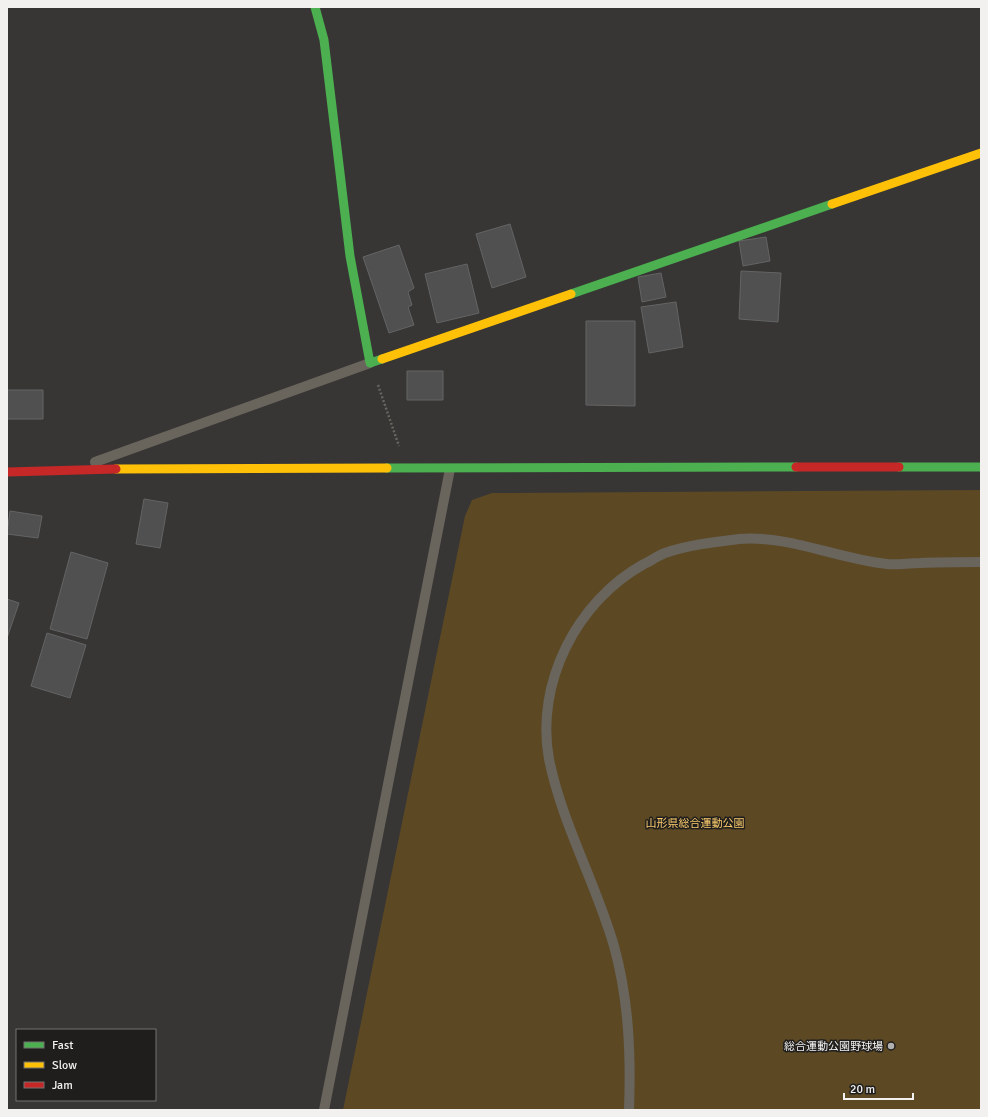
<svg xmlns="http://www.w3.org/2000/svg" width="988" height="1117" viewBox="0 0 988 1117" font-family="Signika,'Noto Sans JP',sans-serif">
	<rect width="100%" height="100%" fill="#373635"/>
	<!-- green -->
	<path fill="#5c4924" d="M981 490V1110H343L465 516 472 500 492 493Z"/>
	<!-- building -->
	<path fill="#505050" stroke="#656465" d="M510 224 526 277 492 288 476 234Z
		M766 237 770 261 743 266 739 241Z
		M399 245 414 288 408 292 412 305 408 307 414 325 389 333 363 257Z
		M467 264 479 313 437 323 425 274Z
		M741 271 781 273 778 322 739 319Z
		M661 273 666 297 642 302 638 277Z
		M676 302 683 347 649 353 641 307Z
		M586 321H635V406L586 405Z
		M407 371H443V400H407Z
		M7 390H43V419H7Z
		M144 499 168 503 160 548 136 544Z
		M10 511 42 516 38 538 7 534Z
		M71 552 108 563 87 639 50 629Z
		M7 599 19 603 7 638Z
		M47 633 86 645 70 698 31 686Z"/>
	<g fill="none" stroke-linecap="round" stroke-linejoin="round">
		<!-- path -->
		<path stroke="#686560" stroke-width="2.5" stroke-dasharray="2 2" stroke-linecap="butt" d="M378 385 399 446"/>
		<!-- lane -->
		<path stroke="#69645c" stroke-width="10" d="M95 462 370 363
			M324 1110 450 469
			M629 1110C631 1055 629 1000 614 946 596 883 562 824 549 759 535 683 577 601 644 564 651 561 657 556 665 553 688 545 714 542 739 539 790 535 837 559 887 564 897 565 909 563 920 563 940 562 960 562 981 562"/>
		<!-- fast -->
		<path stroke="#4caf50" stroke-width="9" d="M315 7 324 40 350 256 370 363 382 359
			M571 294 832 204
			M899 467H981
			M387 468 796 467"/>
		<!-- slow -->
		<path stroke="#ffc107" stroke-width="9" d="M832 204 981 153
			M382 359 571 294
			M116 469 387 468"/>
		<!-- jam -->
		<path stroke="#c62828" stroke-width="9" d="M796 467H899
			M7 472 116 469"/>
	</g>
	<!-- markers -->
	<circle fill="#b1b0ae" stroke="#1f1e1d" stroke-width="1.5" cx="891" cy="1046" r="4"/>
	<g text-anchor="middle" stroke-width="3" stroke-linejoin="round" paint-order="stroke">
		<!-- park labels -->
		<g font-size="11" fill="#fccc6c" stroke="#1f1e1d">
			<text x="695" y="827">山形県総合運動公園</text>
		</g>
		<!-- poi labels -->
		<g font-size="11" fill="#f2f1ef" stroke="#1f1e1d" text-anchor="end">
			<text x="883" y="1050">総合運動公園野球場</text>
		</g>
	</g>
	<!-- border -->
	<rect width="988" height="1117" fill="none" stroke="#f2f1ef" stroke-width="16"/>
	<!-- legend -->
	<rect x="16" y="1029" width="140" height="72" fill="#1f1e1d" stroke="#737271"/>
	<rect x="24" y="1042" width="20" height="6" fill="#4caf50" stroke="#737271"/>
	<text x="52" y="1049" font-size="12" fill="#f2f1ef">Fast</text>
	<rect x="24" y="1062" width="20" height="6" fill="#ffc107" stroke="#737271"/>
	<text x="52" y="1069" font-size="12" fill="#f2f1ef">Slow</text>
	<rect x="24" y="1082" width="20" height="6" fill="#c62828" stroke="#737271"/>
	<text x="52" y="1089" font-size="12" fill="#f2f1ef">Jam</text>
	<!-- scale -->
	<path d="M844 1093v6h69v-6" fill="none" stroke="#f2f1ef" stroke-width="2"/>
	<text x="850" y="1093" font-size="12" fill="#f2f1ef" stroke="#1f1e1d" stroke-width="3" paint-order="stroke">20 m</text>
</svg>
